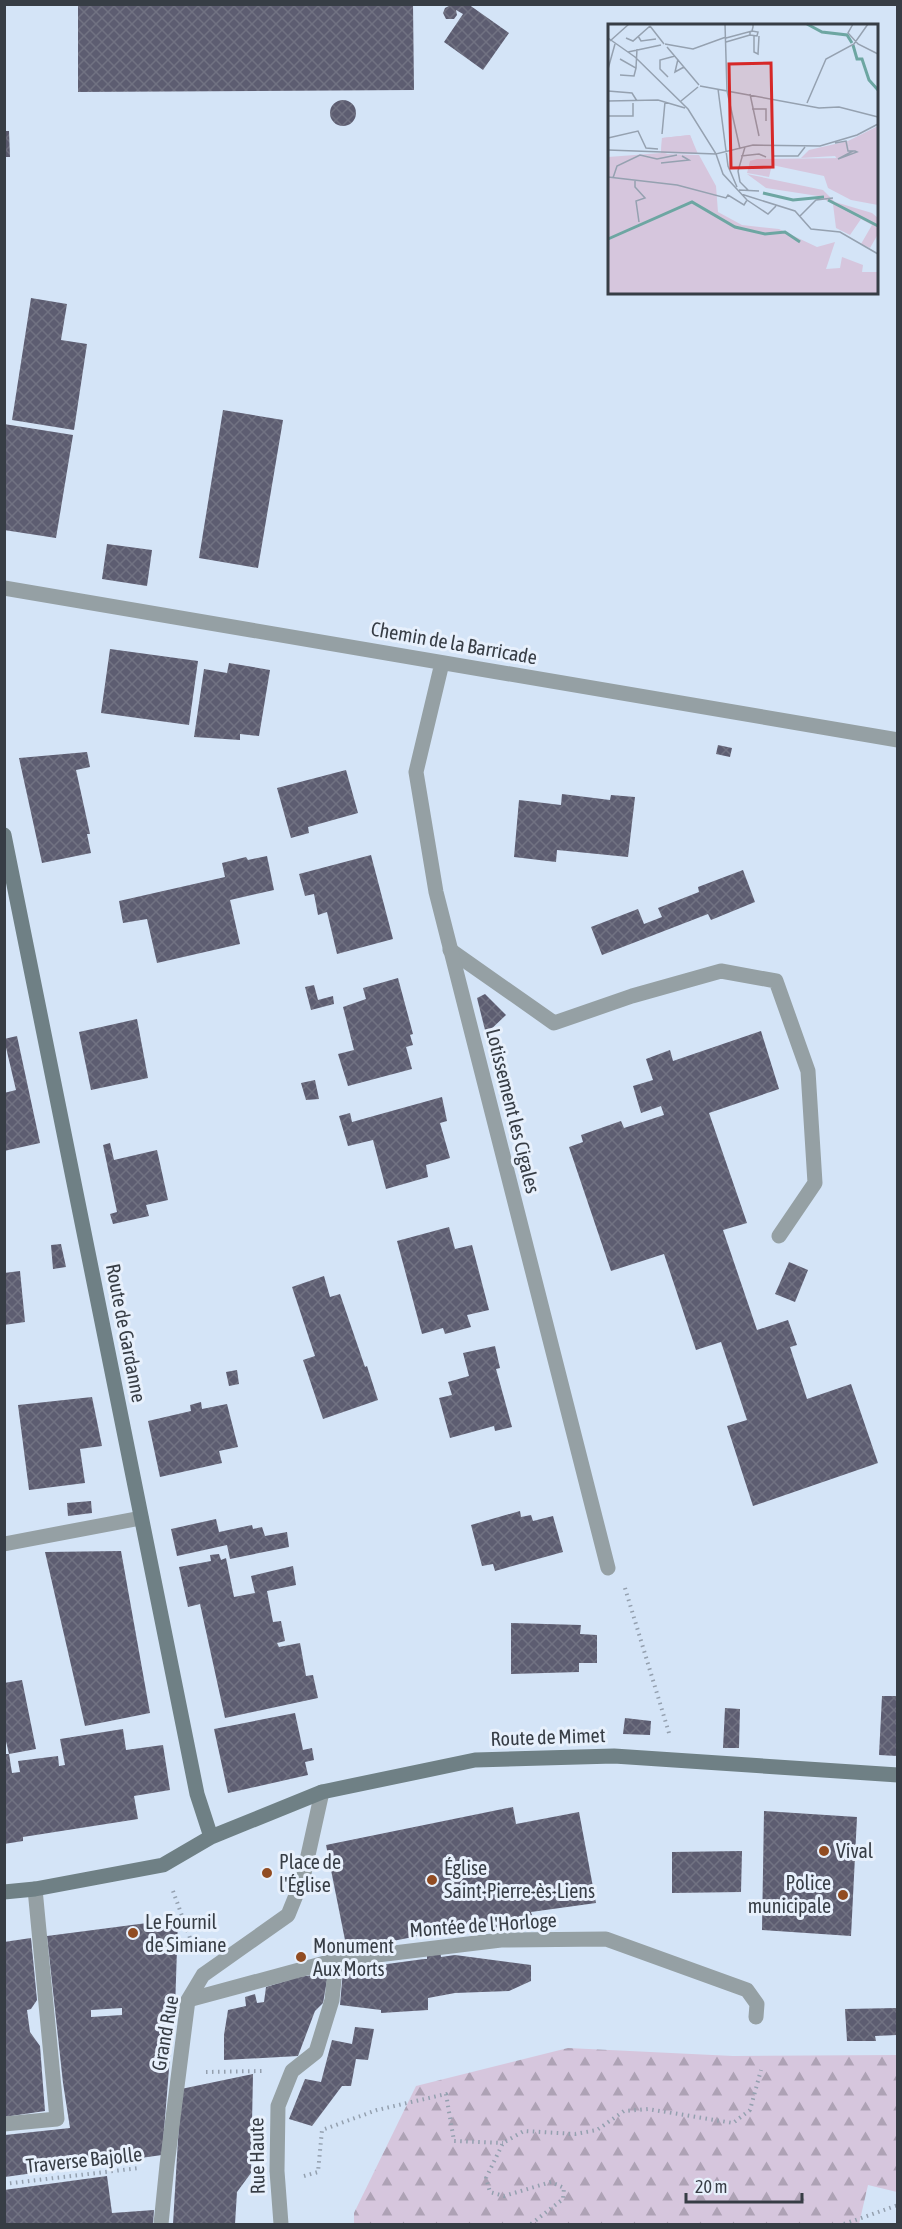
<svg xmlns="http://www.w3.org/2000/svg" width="902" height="2229" viewBox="0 0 902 2229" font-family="'Asap Condensed',sans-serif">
	<defs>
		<pattern id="forest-firs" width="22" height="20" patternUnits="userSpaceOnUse" patternTransform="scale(1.5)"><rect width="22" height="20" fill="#d6c6dd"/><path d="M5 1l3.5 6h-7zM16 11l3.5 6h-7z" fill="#aea2b5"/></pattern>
		<pattern id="building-cross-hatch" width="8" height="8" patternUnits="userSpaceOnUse" patternTransform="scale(1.5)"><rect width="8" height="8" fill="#5d5d71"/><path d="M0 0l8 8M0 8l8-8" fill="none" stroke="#717282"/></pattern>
	</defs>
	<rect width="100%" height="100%" fill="#d4e4f7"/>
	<!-- forest -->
	<path fill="url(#forest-firs)" d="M568 2048 733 2056 897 2055V2192L868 2185 859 2224H354V2213L416 2086Z"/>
	<!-- building -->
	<path fill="url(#building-cross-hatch)" fill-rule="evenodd" d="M78 4H413L414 90 78 92Z
		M447 4H468L509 33 483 70 444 42 463 14 456 10 457 15 454 19H446L443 13 445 8 449 6Z
		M330 113a13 13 0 1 1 26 0a13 13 0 1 1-26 0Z
		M4 131H9L10 157H4Z
		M31 298 67 304 61 340 87 344 74 430 12 420Z
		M223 410 283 420 258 568 199 558Z
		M4 424 73 435 56 538 4 530Z
		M107 544 152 550 147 586 102 579Z
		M110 649 198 661 189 725 101 713Z
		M229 663 270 670 259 736 240 734V740L194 737 204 669 227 673Z
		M718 745 732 748 730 757 716 754Z
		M87 752 90 767 76 770 90 834H87L91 853 42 863 19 758Z
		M346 770 358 813 308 827 309 833 291 838 277 788Z
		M562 794 610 800 611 795 635 797 628 857 557 850 556 862 514 857 519 800 561 805Z
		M371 855 393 939 337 954 327 912 318 915 314 894 305 896 299 874Z
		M267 856 274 890 230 900 240 944 157 963 147 919 123 923 119 901 225 877 222 863 246 857 248 860Z
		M743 870 755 902 711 920 708 914 602 955 591 927 638 909 644 924 662 917 658 908 699 892 698 887Z
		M398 978 413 1034 410 1035 413 1045 406 1047 412 1069 348 1086 338 1054 354 1050 343 1007 366 999 363 988Z
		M314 985 318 1000 333 996 334 1004 311 1010 305 987Z
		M485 994 506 1015 486 1034 477 998Z
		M137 1019 148 1078 91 1090 79 1032Z
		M761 1031 779 1089 709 1113 747 1223 723 1230 757 1330 788 1320 797 1345 790 1347 807 1399 851 1384 878 1463 753 1506 727 1426 747 1420 721 1342 696 1350 664 1254 611 1271 569 1147 583 1142 581 1135 621 1121 624 1128 664 1115 661 1106 641 1113 633 1086 653 1080 646 1059 670 1050 673 1061Z
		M17 1036 40 1143 4 1151V1093L16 1090 4 1039Z
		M315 1080 319 1099 306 1100 301 1083Z
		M442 1097 447 1121 440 1123 450 1158 426 1165 428 1177 386 1189 373 1140 348 1146 339 1116 350 1113 352 1122Z
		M110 1143 114 1160 157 1150 168 1200 146 1205 149 1216 113 1224 110 1214 117 1212 103 1145Z
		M449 1227 455 1249 472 1245 489 1310 467 1315 471 1327 445 1334 443 1328 422 1334 397 1241Z
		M61 1244 66 1267 53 1269 51 1245Z
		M789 1262 808 1270 795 1302 775 1294Z
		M20 1271 25 1322 4 1325V1273Z
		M324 1276 330 1297 340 1294 365 1367 367 1366 378 1400 323 1419 303 1360 315 1356 292 1287Z
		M495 1346 500 1368 496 1369 512 1427 495 1431 494 1426 450 1438 439 1398 452 1395 448 1382 469 1376 463 1353Z
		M237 1370 239 1384 229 1386 226 1372Z
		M92 1397 102 1446 80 1449 85 1483 29 1490 18 1405Z
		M201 1402 202 1409 227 1404 238 1447 219 1451 222 1463 160 1477 148 1421 191 1411 190 1405Z
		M91 1501 92 1513 68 1516 67 1503Z
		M520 1511 521 1517 531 1515 533 1521 553 1516 563 1552 495 1571 493 1564 482 1566 471 1525Z
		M216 1519 219 1532 252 1525 253 1529 262 1527 265 1536 287 1532 289 1547 230 1559 227 1545 177 1556 171 1529Z
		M121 1551 150 1713 85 1726 45 1552Z
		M219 1554 221 1560 226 1558 234 1597 255 1593 251 1576 293 1566 296 1585 267 1591 273 1622 281 1621 285 1641 277 1643 279 1647 300 1643 306 1676 313 1675 318 1698 225 1718 200 1604 188 1607 179 1567 211 1561 210 1555Z
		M511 1623 581 1625 580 1634 597 1635V1663H579V1672L511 1674Z
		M22 1680 36 1749 9 1754 12 1773 20 1772 18 1761 58 1756 59 1766 65 1765 60 1739 123 1729 126 1750 163 1745 170 1790 134 1796 138 1819 23 1837V1841L4 1844V1754H9L4 1733V1683Z
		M882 1696H897V1756L879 1755Z
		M725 1708 740 1709 739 1748H723Z
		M295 1713 303 1750 312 1748 314 1760 305 1762 308 1775 228 1793 214 1729Z
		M625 1718 651 1721 650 1735 623 1734Z
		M513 1807 516 1824 579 1812 596 1903 531 1912 532 1915 519 1916 520 1925 481 1932 479 1924 347 1950 326 1845Z
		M764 1811 857 1817 851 1936 762 1930Z
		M742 1851 741 1892 672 1893V1852Z
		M178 1919 175 2009 177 2015 173 2020 162 2155 5 2177V2135L70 2128 63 2083 47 1936ZM122 2008V2015L91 2017V2010Z
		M31 1938 37 2000 31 2009 27 2010 30 2032 40 2046 45 2111 4 2117V1942Z
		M440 1951 441 1957 455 1955 531 1965V1981L509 1991 455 1993 428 1998V2010L381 2013V2010L340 2005 343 1970 424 1959H427V1954Z
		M317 1970H325L328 1975 323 2003 315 2011 298 2056 224 2060V2035L228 2010 246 2006 245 1997 255 1994 257 2003 264 2002 266 1987 289 1980V1978L314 1975Z
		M897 2008V2035L875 2036 876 2041H847L845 2009Z
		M355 2027 374 2029 368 2060 356 2059 351 2086H342L312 2126 289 2119 305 2079 321 2082 332 2040 352 2044Z
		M253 2074 251 2173 237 2192 235 2224H173L181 2089Z
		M107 2176 112 2213 154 2210 153 2224H4V2190Z"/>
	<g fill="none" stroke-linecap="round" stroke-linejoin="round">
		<!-- path -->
		<path stroke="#94a0af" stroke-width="4" stroke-dasharray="1.5 4.5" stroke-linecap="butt" d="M625 1588 669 1733
			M173 1891 194 1949
			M206 2072 262 2071
			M304 2176 318 2172 322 2130 377 2110 446 2094 454 2141 503 2143
			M4 2184 139 2168
			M531 2224 563 2199 564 2188 551 2182 504 2196 490 2192 486 2178 503 2143 524 2131 575 2134 597 2130 624 2111 648 2109 733 2123 750 2110 761 2070
			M844 2224 898 2205"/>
		<!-- lane -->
		<path stroke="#95a0a4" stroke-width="15" d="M450 950 554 1023 632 996 721 971 776 981 808 1071 815 1183 779 1236
			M4 1544 141 1518
			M188 2000 336 1960 501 1940 606 1939 747 1990 757 2004 756 2017
			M4 2124 57 2119 35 1889
			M161 2224 167 2165 188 2000 203 1975 288 1915 303 1878 322 1792
			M281 2224 277 2171 278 2106 292 2071 316 2052 332 2000 336 1960"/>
		<!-- street -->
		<path stroke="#95a0a4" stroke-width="15" d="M4 588 898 740
			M442 663 416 772 436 892 608 1568"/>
		<!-- secondary -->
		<path stroke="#6f8085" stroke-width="15" d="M4 835 197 1794 211 1837
			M4 1892 35 1889 163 1865 211 1837 322 1792 475 1760 614 1756 898 1775"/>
	</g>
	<!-- markers -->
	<g fill="#914c22" stroke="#e7f0fc" stroke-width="2">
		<circle cx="824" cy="1851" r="6"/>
		<circle cx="267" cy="1873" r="6"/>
		<circle cx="432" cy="1880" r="6"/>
		<circle cx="843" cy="1895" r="6"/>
		<circle cx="133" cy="1933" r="6"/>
		<circle cx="301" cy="1957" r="6"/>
	</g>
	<g text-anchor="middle" stroke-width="6" stroke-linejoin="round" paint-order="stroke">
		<!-- street labels -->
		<g font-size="20" fill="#373d45" stroke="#e7f0fc">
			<text transform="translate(454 643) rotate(10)" y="7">Chemin de la Barricade</text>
			<text transform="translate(513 1111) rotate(76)" y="7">Lotissement les Cigales</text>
			<text transform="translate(126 1333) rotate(79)" y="7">Route de Gardanne</text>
			<text transform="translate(548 1737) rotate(-2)" y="7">Route de Mimet</text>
			<text transform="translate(483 1925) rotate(-4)" y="7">Montée de l'Horloge</text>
			<text transform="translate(165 2033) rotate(-80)" y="7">Grand Rue</text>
			<text transform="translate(257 2156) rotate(-91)" y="7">Rue Haute</text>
			<text transform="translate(84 2160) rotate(-6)" y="7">Traverse Bajolle</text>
		</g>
		<!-- poi labels -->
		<g font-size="20" fill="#373d45" stroke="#e7f0fc" text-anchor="start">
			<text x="836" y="1858">Vival</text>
			<text x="279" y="1869">Place de<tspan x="279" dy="23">l'Église</tspan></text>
			<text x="444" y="1875">Église<tspan x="444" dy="23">Saint-Pierre-ès-Liens</tspan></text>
			<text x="831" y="1890" text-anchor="end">Police<tspan x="831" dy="23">municipale</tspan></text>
			<text x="145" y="1929">Le Fournil<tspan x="145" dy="23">de Simiane</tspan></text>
			<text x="313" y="1953">Monument<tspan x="313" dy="23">Aux Morts</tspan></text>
		</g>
	</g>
	<!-- overview -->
	<g transform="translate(608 24)">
		<rect width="270" height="270" fill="#d4e4f7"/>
		<path d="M225 180 253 195 242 211 228 204Z" fill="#d6c6dd"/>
		<path d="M270 102V181L243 176 220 164 216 152 164 141 161 153 139 149 142 137 149 135 237 134 242 126 240 117ZM82 111 85 119 57 130 91 131 108 162 110 188 134 201 171 205 209 223 227 218 218 245 232 244 234 233 255 241 254 248H270V270H0V133L53 129 54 114ZM139 150 215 166 227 178 264 189 270 194V210L262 224 253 220 264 201 210 172 158 164Z" fill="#d6c6dd"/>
		<path d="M240 117 242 126H249L248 132 230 136 227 132 193 134 201 126Z" fill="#d6c6dd"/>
		<path d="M82 111 90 130 53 129 54 114Z" fill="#d6c6dd"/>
		<path fill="none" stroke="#6da6a2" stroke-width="3" d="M199 0 214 8 239 11 244 19M245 21 249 35H254L261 56 270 66M155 169 185 176 216 173M220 176 270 202M0 215 84 178 127 203 157 210 177 208 192 218"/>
		<path fill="none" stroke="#95a1b0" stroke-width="1.5" d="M117 0 119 67 211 84 231 83 270 93M245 0 240 9 250 20 270 30M42 2 56 20M30 12 33 17 48 15M146 12V28L150 30 151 12M0 14 27 33 80 85 108 130 145 121 212 122 249 111 270 100M18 14 25 17 42 2M118 14 144 7 150 8 149 12 142 11V8L144 7 145 3V0M2 17 21 0M118 18 142 11M57 20 85 25 118 13M59 23 91 61M20 28 53 21M12 35 28 44 26 52 12 51M70 35 67 48 76 43M28 44 29 25M0 45 7 20M60 53 52 45V36L67 32M92 62 119 67 132 125M110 65 120 142 129 163M0 67 24 69 29 77M142 70 151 112M0 77 50 76 77 84M73 77 90 63M199 79 218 35 246 20 260 0M144 85H158V97M0 92H25V79M54 110 57 78M0 114 30 107 38 124 50 125M227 119 238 117 240 127H247L249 128 230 135 245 127M137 123 130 147 132 158 140 166M0 126 108 130 115 150 139 176 160 190 168 182M133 132 151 130 158 133M166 132H190L197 123M53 139 81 136 74 132M0 153 69 161 118 174 120 171 136 181 139 176M5 154 9 142 32 131 49 135 69 131M27 157V163L37 174 28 177 31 198M131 166 151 167M133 170 187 187 203 205 232 208 270 230M192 192 208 176 225 174"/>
		<path fill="#d62828" fill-opacity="0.15" stroke="#d62828" stroke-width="3" d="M163 39 165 143 123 144 121 40Z"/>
		<rect width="270" height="270" fill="none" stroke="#373d45" stroke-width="3"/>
	</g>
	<!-- border -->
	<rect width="902" height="2229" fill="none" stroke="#373d45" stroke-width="12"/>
	<!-- scale -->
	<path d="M686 2193v9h116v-9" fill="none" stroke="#373d45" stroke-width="3"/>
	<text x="695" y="2193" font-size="18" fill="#373d45" stroke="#e7f0fc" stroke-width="4.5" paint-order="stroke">20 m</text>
</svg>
